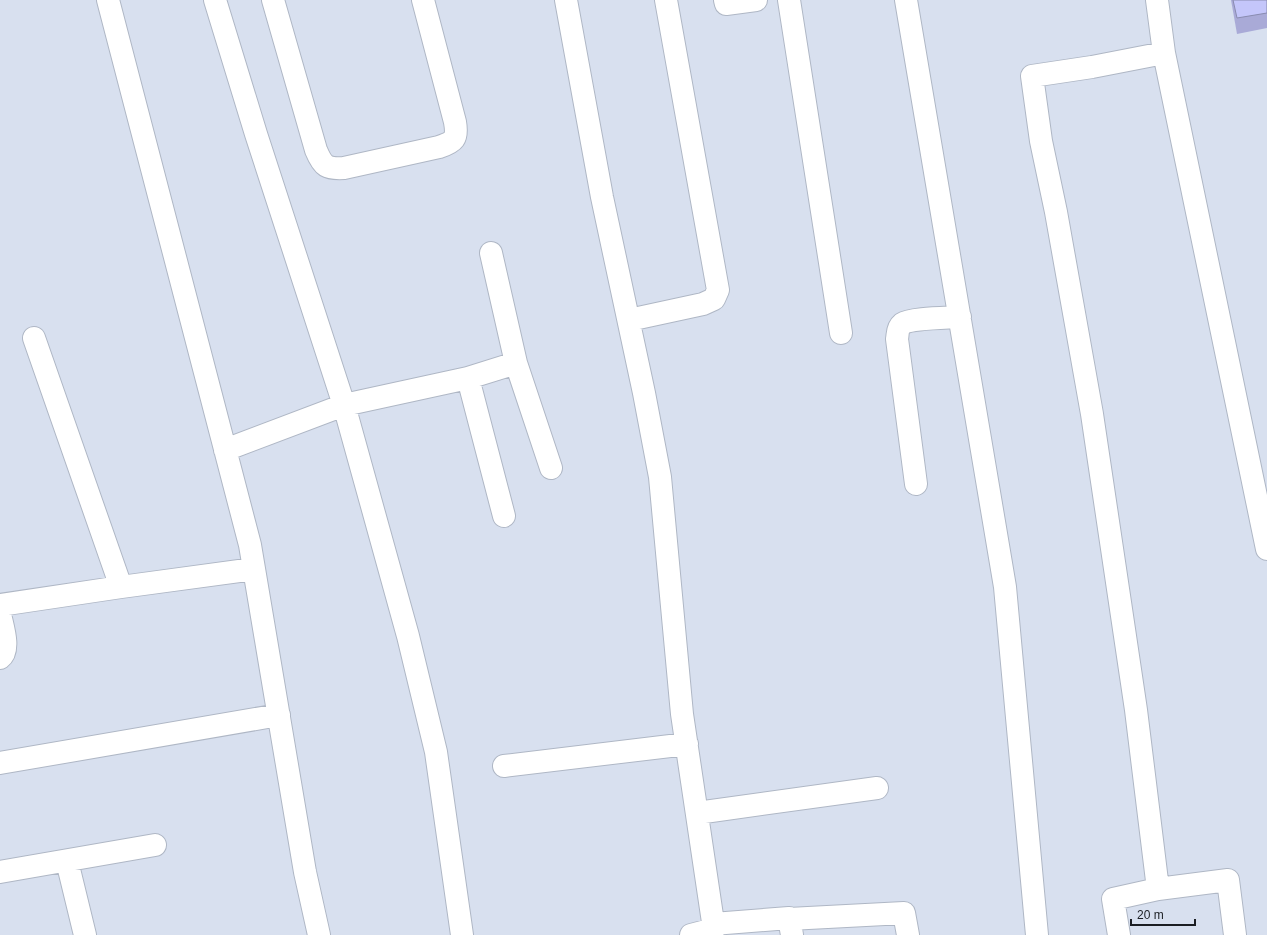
<svg xmlns="http://www.w3.org/2000/svg" width="1267" height="935" viewBox="0 0 1267 935" font-family="Helvetica,sans-serif">
	<rect width="100%" height="100%" fill="#d8e0ef"/>
	<g fill="none" stroke-linecap="round" stroke-linejoin="round">
		<!-- minor casing -->
		<g stroke="#afb7c5" stroke-width="24">
			<path id="minor" d="M108 0 250 545 305 872 319 935
				M215 0 256 134 344 405 408 636 436 752 462 935
				M273 0 316 150C323 167 327 169 344 168L439 147C454 142 458 139 455 122L423 0
				M566 0 602 197 644 393 660 477 682 714 714 929 691 935
				M725 0 726 4 756 0
				M789 0 841 333
				M906 0 1005 587 1037 935
				M1157 0 1164 53 1267 549
				M491 253 516 363
				M629 320 703 304 714 299 718 290 666 0
				M34 338 121 587
				M468 378 504 516
				M225 450 344 405 468 378 516 363 551 468
				M916 484 897 339C898 334 897 328 902 324 911 318 947 318 960 317
				M0 605 121 587 254 569
				M0 614C2 625 11 650 0 658
				M0 763 279 715
				M504 766 687 744
				M697 813 877 788
				M67 861 85 935
				M0 872 155 845
				M1158 889 1228 880 1235 935
				M789 919 904 913 908 935
				M713 924 789 918 792 935
				M1119 935 1113 899 1158 889 1136 710 1092 414 1056 212 1041 141 1032 76 1092 67 1164 53"/>
		</g>
		<!-- minor -->
		<use href="#minor" stroke="#fff" stroke-width="22"/>
	</g>
	<!-- wall -->
	<path fill="#a9aad7" d="M1231 0H1267V28L1237 34Z"/>
	<!-- building -->
	<path fill="#c4c6fa" stroke="#898baf" d="M1233 0H1267V13L1237 18Z"/>
	<!-- scale -->
	<path d="M1131 919v6h64v-6" fill="none" stroke="#1b1e23" stroke-width="2"/>
	<text x="1137" y="919" font-size="12" fill="#1b1e23" stroke="#d8e0ef" stroke-width="3" paint-order="stroke">20 m</text>
</svg>
